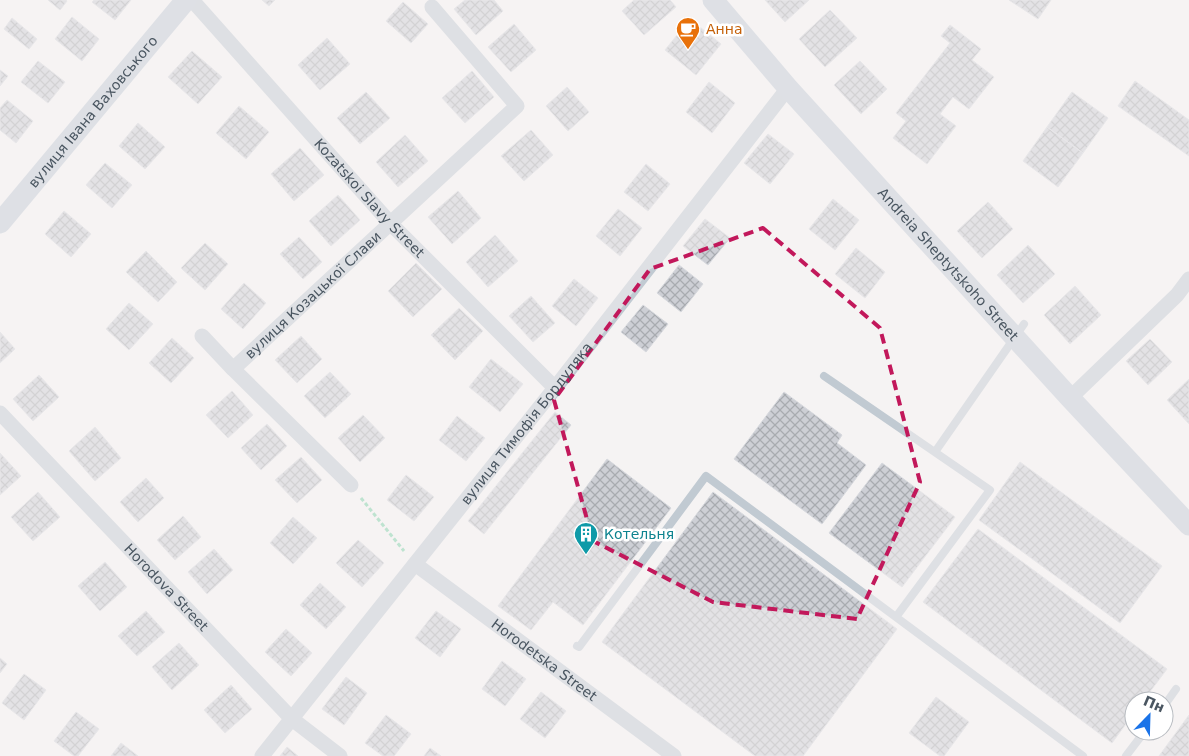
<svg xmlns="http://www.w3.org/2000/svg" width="1189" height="756" viewBox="0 0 1189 756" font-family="'DejaVu Sans',sans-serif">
	<defs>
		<pattern id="building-cross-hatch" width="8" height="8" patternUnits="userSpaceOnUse" patternTransform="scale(1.25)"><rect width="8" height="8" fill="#cdcfd5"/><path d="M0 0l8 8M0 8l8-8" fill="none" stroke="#a8abb0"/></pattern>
	</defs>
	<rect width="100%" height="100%" fill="#f5f3f3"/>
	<!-- building -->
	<path fill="url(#building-cross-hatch)" stroke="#d7d9de" d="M48 0H66L67 1 60 10Z
		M94 0H131L115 20 92 2Z
		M262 0H275L269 6Z
		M465 0H494L503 11 476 35 454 9Z
		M634 0H670L676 7 644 35 622 11Z
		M765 0H809L785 22Z
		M1009 0H1051L1038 19Z
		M403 2 428 24 411 43 386 21Z
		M830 10 857 38 825 67 799 39Z
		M72 17 99 39 82 61 55 39Z
		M12 18 37 39 29 49 4 29Z
		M690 19 721 44 696 75 665 50Z
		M514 24 536 50 511 72 488 47Z
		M950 25 981 49 972 60 994 77 969 109 953 97 940 114 956 126 927 164 893 138 906 121 896 113 950 43 941 36Z
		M327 38 350 64 320 90 298 65Z
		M192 51 222 77 198 104 168 77Z
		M38 61 65 82 48 103 21 82Z
		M860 61 887 89 861 114 834 85Z
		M0 70 8 76 0 86Z
		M472 71 494 97 465 123 442 98Z
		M1135 81 1189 120V156L1118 106Z
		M709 82 735 103 712 133 686 112Z
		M567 87 589 112 568 131 546 106Z
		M366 92 390 118 360 144 337 118Z
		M1072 92 1108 118 1083 153 1047 127Z
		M7 100 33 121 16 143 0 130V108Z
		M239 106 269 132 246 159 216 133Z
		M138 123 165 147 145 169 119 146Z
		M1047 127 1083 153 1058 187 1023 161Z
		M531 130 553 155 524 181 501 156Z
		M768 134 794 154 770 184 744 163Z
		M405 135 428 161 398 187 376 162Z
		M300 148 324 175 294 201 271 174Z
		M105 163 132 185 112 208 86 185Z
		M646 164 670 184 648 211 624 192Z
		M458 191 481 218 452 244 428 217Z
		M338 195 360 220 331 246 309 221Z
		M833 199 859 220 835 250 809 229Z
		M988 202 1013 229 982 258 957 231Z
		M618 209 642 228 620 256 596 236Z
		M64 211 91 234 71 257 45 234Z
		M705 219 730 238 708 265 683 246Z
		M495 235 518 261 488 287 466 262Z
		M299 237 322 262 303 279 280 254Z
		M205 243 228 264 205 290 181 268Z
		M1028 245 1055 274 1023 303 997 275Z
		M856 248 885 272 865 298 835 274Z
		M146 251 177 282 158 302 126 272Z
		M416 263 442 289 413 317 388 291Z
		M679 265 703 284 681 312 657 293Z
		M574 279 598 298 576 326 552 306Z
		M244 283 266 303 243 329 221 309Z
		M1075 286 1101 315 1070 344 1044 315Z
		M531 296 555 323 533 342 509 316Z
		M129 303 153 324 129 350 106 329Z
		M643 305 668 324 646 352 621 332Z
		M459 308 483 331 455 360 431 335Z
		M0 332 15 349 0 363Z
		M301 336 322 359 297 383 275 360Z
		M172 338 194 358 171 383 149 363Z
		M1150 339 1172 362 1148 385 1126 361Z
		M491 359 523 384 500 412 469 387Z
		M330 372 351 394 325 418 304 396Z
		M39 375 59 397 33 421 13 399Z
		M1189 379V424L1167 400Z
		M232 391 253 415 228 438 206 415Z
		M784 392 842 435 837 443 866 465 822 524 734 459Z
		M555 412 571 425 484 534 468 521Z
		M363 415 385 438 360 462 338 438Z
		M457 416 485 438 466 461 439 440Z
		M267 424 287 446 261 470 241 448Z
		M95 427 121 458 95 481 69 451Z
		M0 453 21 476 0 495Z
		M301 457 322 480 297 503 275 480Z
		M607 459 671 508 583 625 553 602 531 630 498 606Z
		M1020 462 1162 566 1120 623 979 520Z
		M882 463 955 517 902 587 829 533Z
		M406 475 434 497 414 521 387 500Z
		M146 478 164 498 138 522 120 502Z
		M38 492 60 517 33 541 11 517Z
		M713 492 897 629 803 756H755L602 642Z
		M183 516 201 537 175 560 157 540Z
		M293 517 317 538 293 564 270 543Z
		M978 529 1167 669 1143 701H1134V713L1112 743 923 602Z
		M358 540 384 563 362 587 336 563Z
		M214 549 233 570 207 594 188 572Z
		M105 562 127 587 100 611 78 586Z
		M320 583 346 607 326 629 300 605Z
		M146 611 165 632 137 656 118 636Z
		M436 611 461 629 440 657 415 638Z
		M286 629 312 653 291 676 265 652Z
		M179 643 199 665 172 690 152 667Z
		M0 658 7 664 0 673Z
		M502 661 526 679 505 706 482 689Z
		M24 674 46 690 24 720 2 703Z
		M346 677 367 693 344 725 322 709Z
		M231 685 252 709 225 733 204 710Z
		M541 692 566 711 545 738 520 719Z
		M936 697 969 722 944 756H940L909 733Z
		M76 712 99 729 78 756H74L54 741Z
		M386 715 411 734 394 756H383L365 743Z
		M1189 715V756H1159Z
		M121 743 138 756H111Z
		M287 747 298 756H280Z
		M430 748 441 756H424Z"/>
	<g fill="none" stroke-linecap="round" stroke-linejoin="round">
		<!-- path -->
		<path stroke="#7ad0a6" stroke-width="3" stroke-dasharray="4 2.5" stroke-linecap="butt" d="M361 498 404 551"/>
		<!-- service -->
		<path stroke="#c1cad2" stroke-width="8" d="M824 376 990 490 896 617
			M935 452 1024 324
			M577 646 579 647 706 476 1083 756
			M1164 706 1176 689
			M1126 756 1145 731"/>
		<!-- minor -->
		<g stroke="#c1cad2" stroke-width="15">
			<path id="s1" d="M192 0 391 224 555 388"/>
			<path d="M202 336 233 369 351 485"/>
			<path id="s2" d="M233 369 517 106 432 7"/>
			<path d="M1070 398 1177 295 1189 279"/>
			<path id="s3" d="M0 413 292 719 340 756"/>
			<path id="s4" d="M415 564 674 756"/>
			<path id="s5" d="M262 756 555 388 788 88"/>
		</g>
		<!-- secondary -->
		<g stroke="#c1cbd6" stroke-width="21">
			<path id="s6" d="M713 0 788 88 1070 398 1189 525"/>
			<path id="s7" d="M0 223 186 0"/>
		</g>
	</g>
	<!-- marked area -->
	<path d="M0 0H1189V756H0ZM763 228 880 328 920 482 857 619 713 602 593 541 554 400 650 269Z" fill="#f5f3f3" fill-opacity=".55" fill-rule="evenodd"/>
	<path fill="none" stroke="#c2185b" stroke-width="4" stroke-dasharray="10 6" stroke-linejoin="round" d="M763 228 880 328 920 482 857 619 713 602 593 541 554 400 650 269Z"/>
	<!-- icons -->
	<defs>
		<g id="cafe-pin" transform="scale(1.25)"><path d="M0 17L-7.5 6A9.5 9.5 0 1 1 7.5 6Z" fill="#e8710a" stroke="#fff"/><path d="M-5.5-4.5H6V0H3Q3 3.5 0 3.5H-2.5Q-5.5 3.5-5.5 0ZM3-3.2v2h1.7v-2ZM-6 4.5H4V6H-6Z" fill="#fff"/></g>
		<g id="building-pin" transform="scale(1.25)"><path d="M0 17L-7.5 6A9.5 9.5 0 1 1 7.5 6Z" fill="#0f9aa8" stroke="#fff"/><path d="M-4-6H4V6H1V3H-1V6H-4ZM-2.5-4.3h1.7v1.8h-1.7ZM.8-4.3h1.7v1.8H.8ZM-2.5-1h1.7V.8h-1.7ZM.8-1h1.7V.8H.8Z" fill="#fff"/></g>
	</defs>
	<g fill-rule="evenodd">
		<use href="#cafe-pin" x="688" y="29"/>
		<use href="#building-pin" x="586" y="534"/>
	</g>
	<g text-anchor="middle" stroke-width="5" stroke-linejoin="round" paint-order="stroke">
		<!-- food labels -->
		<g font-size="14" fill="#c56008" stroke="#fff" text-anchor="start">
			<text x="706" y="34">Анна</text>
		</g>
		<!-- street labels -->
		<g font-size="14" fill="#4a5661" stroke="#fff">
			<text dy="5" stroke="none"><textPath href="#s7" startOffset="145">вулиця Івана Ваховського</textPath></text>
			<text dy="5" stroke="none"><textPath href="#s1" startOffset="266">Kozatskoi Slavy Street</textPath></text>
			<text dy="5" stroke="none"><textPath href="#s6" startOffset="354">Andreia Sheptytskoho Street</textPath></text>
			<text dy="5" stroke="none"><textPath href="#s2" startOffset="109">вулиця Козацької Слави</textPath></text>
			<text dy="5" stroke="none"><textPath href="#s5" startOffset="425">вулиця Тимофія Бордуляка</textPath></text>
			<text dy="5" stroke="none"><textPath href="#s3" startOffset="241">Horodova Street</textPath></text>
			<text dy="5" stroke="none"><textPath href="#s4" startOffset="161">Horodetska Street</textPath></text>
		</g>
		<!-- culture labels -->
		<g font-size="14" fill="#0d838f" stroke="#fff" text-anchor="start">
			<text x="604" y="539">Котельня</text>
		</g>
	</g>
	<!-- north arrow -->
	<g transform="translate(1149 716) rotate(23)"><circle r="24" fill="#ffffff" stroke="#b7bbc0"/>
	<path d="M0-4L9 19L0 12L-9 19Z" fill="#1a73e8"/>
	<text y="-8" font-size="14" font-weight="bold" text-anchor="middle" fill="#4a5661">Пн</text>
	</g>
</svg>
